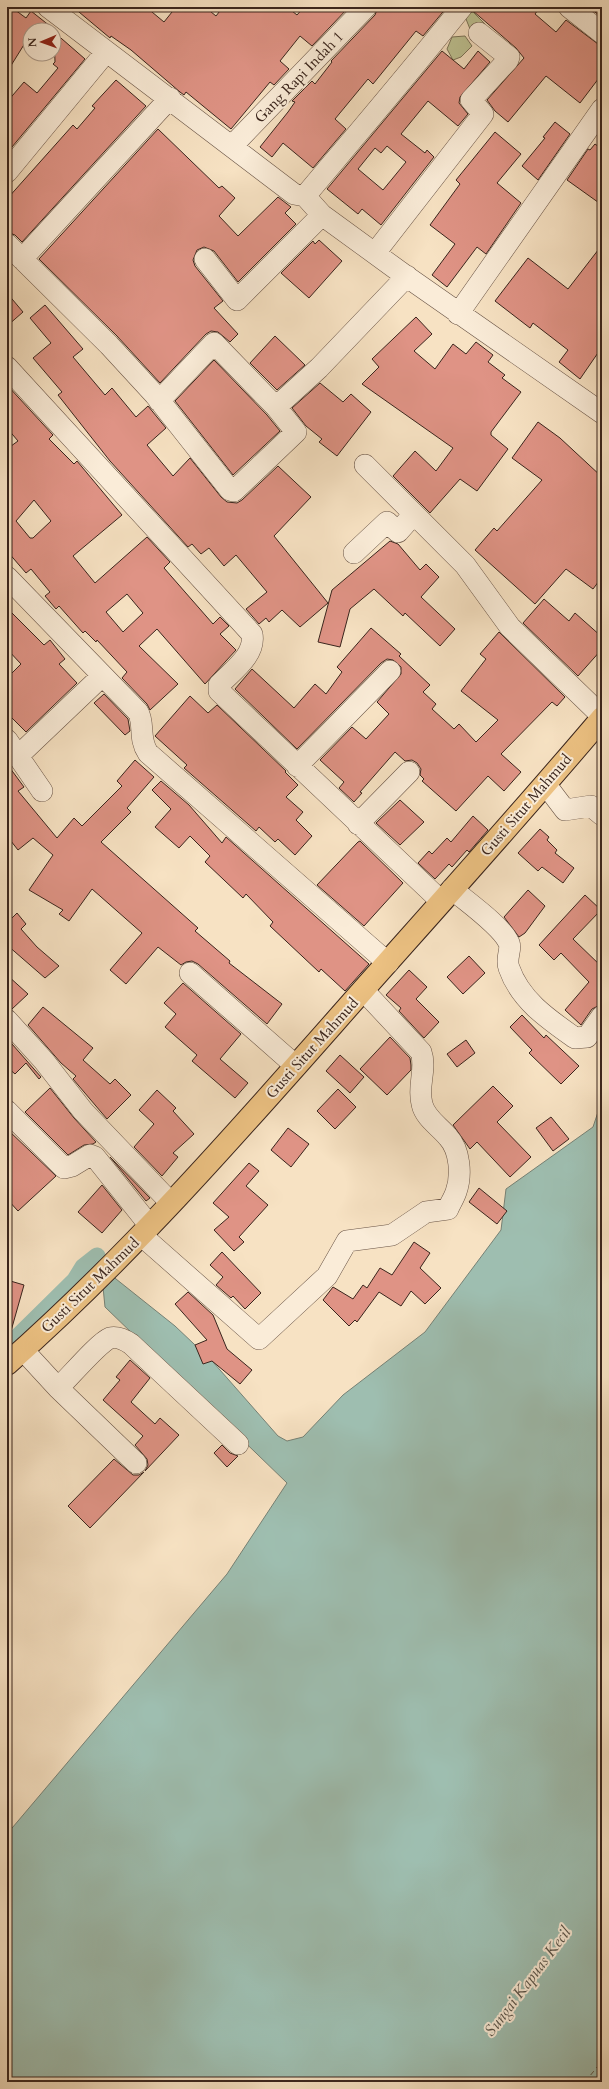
<svg xmlns="http://www.w3.org/2000/svg" width="609" height="2089" viewBox="0 0 609 2089" font-family="Cardo,serif">
	<rect width="100%" height="100%" fill="#f7e2c3"/>
	<filter id="stains"><feTurbulence type="fractalNoise" baseFrequency=".005" numOctaves="4"/><feColorMatrix values="0 0 0 0 .2 0 0 0 0 .09 0 0 0 0 .02 0 0 0 .5 -.17"/></filter>
	<radialGradient id="worn" r=".72"><stop offset=".6" stop-color="#630" stop-opacity="0"/><stop offset="1" stop-color="#630" stop-opacity=".3"/></radialGradient>
	<!-- green -->
	<path fill="#bec393" stroke="#7c7458" d="M473 12 484 23 491 36 470 29 464 14Z
		M465 36 472 46 461 57 453 60 447 49 452 37Z"/>
	<!-- water -->
	<path fill="#9ebeb0" stroke="#768175" d="M602 1100V2082H7V1834L227 1574 287 1483 105 1307 101 1267 175 1326 213 1362 278 1436 287 1441 303 1437 343 1395 425 1332 501 1230 506 1189 593 1127Z"/>
	<g fill="none" stroke-linecap="round" stroke-linejoin="round">
		<!-- canal -->
		<path stroke="#9ebeb0" stroke-width="17" d="M7 1347 75 1280 83 1267 97 1256 101 1267"/>
		<!-- ferry -->
		<path stroke="#585349" stroke-width="1" stroke-dasharray="5 4" stroke-linecap="butt" d="M585 2082 602 2061"/>
	</g>
	<!-- building -->
	<path fill="#df9385" stroke="#3a251d" fill-rule="evenodd" d="M7 7H11L26 18 31 11 55 30H30V35L7 72Z
		M73 7H146L164 22 176 7H205L216 16 223 7H287L297 15 304 7H349L312 46 300 36 280 61 289 69 274 85 270 82 231 129 186 92 184 95 180 92 131 50 111 36 110 38Z
		M378 7H447L423 36 416 31 373 84 368 79 335 119 346 129 313 168 283 143 272 157 260 147 288 112 295 102 292 101 312 81 315 84 332 62 331 61 375 15Z
		M474 7H540L535 14 556 32 566 20 602 47V74L580 103 546 76 508 122 495 111 487 100 524 58 516 48 473 11Z
		M588 7H602V11L599 15Z
		M54 32 85 59 7 153V102L24 82 37 93 58 68 53 64 55 62Z
		M442 51 464 69 478 51 490 62 460 97 459 103 468 114 458 126 428 101 401 134 425 153 427 150 434 157 381 225 362 209 358 214 327 189ZM387 146 406 162 383 190 358 169 375 148 381 153Z
		M116 80 146 106 22 242 15 235 7 232V199L73 125 77 129 95 108 92 106Z
		M555 122 570 134 538 180 522 166 545 138 543 137Z
		M158 129 219 188 222 186 235 198 219 216 238 236 278 197 291 207 285 213 296 224 238 282 214 251 204 247 197 250 193 260 195 266 223 301 214 308 238 334 230 342 218 332 211 331 206 334 160 383 117 336 39 259Z
		M495 132 521 154 497 183 521 203 486 254 477 247 447 287 432 275 455 244 430 225 460 184 456 180Z
		M595 144 602 149V205L567 180 588 149 590 150Z
		M319 240 342 261 309 298 281 273 313 241 315 244Z
		M602 245V347L580 379 559 362 568 350 533 323 530 328 495 301 528 258 568 289Z
		M7 293 23 312 7 326Z
		M45 305 83 349 73 357 105 395 112 388 136 417 148 406 166 428 147 445 173 476 190 458 221 497 227 502 237 503 242 500 278 466 311 497 274 536 328 603 300 627 282 610 269 622 266 618 259 624 246 609 267 592 236 555 224 566 209 548 201 554 192 544 188 547 110 461 58 395 62 392 33 358 51 343 30 318Z
		M416 317 432 334 414 351 435 369 453 344 466 354 476 342 493 355 488 362 505 375 502 378 521 392 491 432V435L508 449 477 491 460 479 430 513 393 476 415 451 436 471 453 448 362 384 379 367 372 359Z
		M275 336 305 365 277 390 250 363Z
		M214 360 267 415 280 431 233 475 175 401Z
		M320 383 343 402 351 394 371 412 337 456 319 442 322 439 306 426 292 408Z
		M7 385 53 435 49 439 74 464 77 461 122 515 73 556 95 583 147 537 170 562 164 568 213 624 220 617 229 626 220 634 236 650 205 684 157 629 139 646 178 684 150 710 147 704 122 678 127 672 97 640 96 642 85 631 83 633 59 606 56 609 45 596 50 592 31 569 26 573 7 551V449L18 441 7 428ZM34 500 51 521 33 538H30L16 521ZM127 594 143 613 123 632 106 612Z
		M538 422 560 438 602 477V577L593 589 566 569 535 604 475 550 494 528 497 531 542 480 512 458Z
		M390 541 398 544 420 570 426 564 439 577 421 597 455 629 440 646 405 613 403 616 374 589 350 609 340 647 318 642 332 590Z
		M544 599 569 621 575 613 602 637V649L578 676 523 623Z
		M7 608 44 645 50 640 65 659 59 664 77 683 26 732 7 713V678L21 664 7 649Z
		M371 628 401 654 399 656 430 685 423 692 436 704 432 709 454 729 459 724 476 742 498 720 461 691 486 659 480 654 499 632 565 697 557 706 552 702 501 754 521 772 504 791 488 776 456 811 422 781 424 779 420 775 421 769 417 763 412 760 405 761 395 752 360 792 362 793 354 802 339 788 344 782 320 760 352 727 366 739 389 714 377 702 401 674V667L393 660 387 659 381 663 297 749 235 689 252 669 294 708 315 684 326 694 342 672 337 667Z
		M104 694 128 719 130 731 125 735 94 703Z
		M190 696 208 713 217 705 286 771 285 772 298 785 286 797 303 812 296 820 312 836 295 855 278 839 275 842 259 827 256 831 184 768 187 765 155 736Z
		M135 760 154 777 127 808 131 812 101 842 198 928 195 931 230 961 229 963 282 1004 267 1024 198 964 192 961 186 962 181 965 158 947 126 984 110 970 142 933 92 889 69 921 59 914 63 910 29 890 53 855 33 838 18 850 7 836V764L24 787 18 791 57 838 74 818 82 826 122 786 117 781Z
		M161 781 189 805 222 843 226 837 369 964 345 991 321 969 319 972 270 926 273 922 246 894 243 898 205 862 210 856 190 836 179 848 155 827 171 809 152 790Z
		M400 800 424 822 400 845 376 823Z
		M473 816 488 830 469 852 467 850 452 867 449 864 435 879 418 863 429 851 432 854 447 838 451 842Z
		M540 829 549 837 547 840 557 850 555 853 574 868 563 883 542 867 538 871 518 853Z
		M360 841 403 883 364 926 317 885 358 842Z
		M528 890 545 906 525 933 519 937 504 917Z
		M585 895 601 910 573 939 602 967V1004L592 1009 581 1025 565 1010 589 982 561 953 554 960 539 945Z
		M7 912 12 918 17 913 26 924 21 929 37 947 59 966 45 978 7 945Z
		M469 956 485 973 463 994 447 977Z
		M409 970 427 987 416 999 439 1022 424 1038 399 1011 401 1008 386 995Z
		M7 975 28 994 12 1009 7 1008Z
		M183 983 241 1034 220 1059 248 1083 235 1098 192 1061 197 1055 165 1027 176 1014 164 1003Z
		M43 1007 93 1048 83 1060 110 1084 115 1079 131 1095 107 1119 73 1079 76 1076 61 1063 28 1025Z
		M522 1015 544 1038 546 1035 579 1066 561 1084 529 1053 532 1050 510 1027Z
		M390 1037 410 1058 411 1065V1070L387 1095 360 1069Z
		M466 1040 475 1053 457 1067 447 1054Z
		M12 1044 41 1077 39 1079 26 1063 15 1074 7 1067V1050Z
		M340 1055 364 1077 350 1093 326 1071Z
		M493 1086 513 1106 497 1122 531 1157 510 1177 477 1142 470 1149 453 1125Z
		M50 1088 74 1118 96 1142 93 1144 84 1145 68 1155 25 1112Z
		M338 1089 356 1107 335 1129 317 1111Z
		M157 1090 176 1108 173 1111 194 1134 173 1153 178 1157 162 1176 134 1147 154 1124 139 1110Z
		M551 1117 569 1139 553 1151 536 1128Z
		M288 1128 309 1144 291 1167 271 1150Z
		M7 1129 56 1176 18 1211 7 1199Z
		M110 1157 150 1198 146 1201Z
		M249 1163 259 1171 246 1186 268 1205 239 1237 244 1242 234 1251 214 1230 229 1217 213 1203Z
		M102 1185 122 1210 102 1233 78 1212Z
		M479 1188 507 1211 497 1224 469 1202Z
		M414 1242 430 1253 420 1268 441 1288 425 1304 411 1291 401 1306 379 1292 357 1322 355 1320 349 1326 323 1300 333 1287 353 1299 363 1285 367 1288 380 1268 392 1275Z
		M222 1252 261 1293 245 1309 233 1296 231 1298 216 1285 223 1277 210 1265Z
		M7 1280 24 1285 11 1331 7 1330Z
		M188 1292 213 1315 227 1349 252 1370 240 1384 212 1361 203 1364 195 1345 207 1340 175 1304Z
		M130 1360 150 1378 131 1402 155 1424 160 1418 179 1435 145 1471 148 1465 147 1459 135 1445 143 1436 103 1400 120 1380 116 1377Z
		M222 1445 230 1453 238 1456 227 1467 214 1453Z
		M114 1459 133 1475H139L144 1472 90 1528 68 1506Z"/>
	<g fill="none" stroke-linecap="round" stroke-linejoin="round">
		<!-- minor casing -->
		<g stroke="#695446" stroke-width="22">
			<path id="minor" d="M48 7 294 194 305 196 322 215 403 274 602 413
				M569 7 602 33
				M232 146 366 7
				M7 172 106 52
				M305 196C358 133 411 71 462 7
				M7 244 109 345 155 395 230 490 234 491 296 432 276 407 319 368 407 276
				M375 253 483 114 471 100 508 60 509 57 479 33
				M22 259 170 98
				M205 259 237 300 322 215
				M458 314 602 109
				M7 367 252 634C256 655 232 671 219 685V691L441 901
				M159 401 214 343 276 407
				M365 465 465 565 510 627 602 716
				M354 553 387 522 398 532 413 515
				M7 577 138 712C145 724 138 738 148 753L388 963
				M7 740 42 791
				M18 756 102 676
				M297 766 390 671
				M546 785 565 810 591 806 602 815
				M358 824 409 772
				M452 889C467 902 499 924 508 941 513 948 505 958 509 968 520 1000 548 1019 575 1038L587 1037 602 1016
				M190 973 296 1066
				M7 1020 44 1061 83 1111 171 1203
				M7 1111 64 1168 72 1166 90 1155 95 1157 150 1226
				M141 1235 259 1339 327 1276 347 1241 392 1235 426 1212 448 1209C450 1204 454 1198 456 1192 462 1175 460 1150 448 1137 439 1126 425 1118 422 1104 417 1086 427 1069 421 1052L363 990
				M23 1350 58 1388 136 1463
				M58 1388C69 1378 98 1343 110 1338 118 1336 125 1340 131 1344L238 1444"/>
		</g>
		<!-- highway casing -->
		<g stroke="#3a251d" stroke-width="24">
			<path id="highway" d="M7 1364C136 1250 249 1119 363 990 443 900 524 810 602 718"/>
		</g>
		<!-- minor -->
		<use href="#minor" stroke="#faecd8" stroke-width="21"/>
		<!-- highway -->
		<use href="#highway" stroke="#ecc182" stroke-width="22"/>
	</g>
	<g text-anchor="middle" stroke-width="4" stroke-linejoin="round" paint-order="stroke">
		<!-- street labels -->
		<g font-size="15" fill="#3a251d" stroke="#faecd8">
			<text transform="translate(299 77) rotate(-46)" y="5">Gang Rapi Indah 1</text>
			<text transform="translate(526 805) rotate(-49)" y="5">Gusti Situt Mahmud</text>
			<text transform="translate(312 1048) rotate(-48)" y="5">Gusti Situt Mahmud</text>
			<text transform="translate(90 1285) rotate(-44)" y="5">Gusti Situt Mahmud</text>
		</g>
		<!-- water labels -->
		<g font-size="16" font-style="italic" fill="#585349" stroke="#faecd8">
			<text transform="translate(527 1981) rotate(-53)" y="6">Sungai Kapuas Kecil</text>
		</g>
	</g>
	<!-- margin -->
	<rect width="609" height="2089" fill="none" stroke="#f7e2c3" stroke-width="24"/>
	<rect x="8" y="8" width="593" height="2073" fill="none" stroke="#3a251d" stroke-width="2"/>
	<rect x="12" y="12" width="585" height="2065" fill="none" stroke="#3a251d"/>
	<!-- north arrow -->
	<g transform="translate(42 42) rotate(268)"><circle r="19" fill="#faecd8" stroke="#ad9c8d"/>
	<path d="M0-3L7 15L0 10L-7 15Z" fill="#8f2418"/>
	<text y="-6" font-size="11" font-weight="bold" text-anchor="middle" fill="#3a251d">N</text>
	</g>
	<rect width="100%" height="100%" filter="url(#stains)"/>
	<rect width="100%" height="100%" fill="url(#worn)"/>
</svg>
